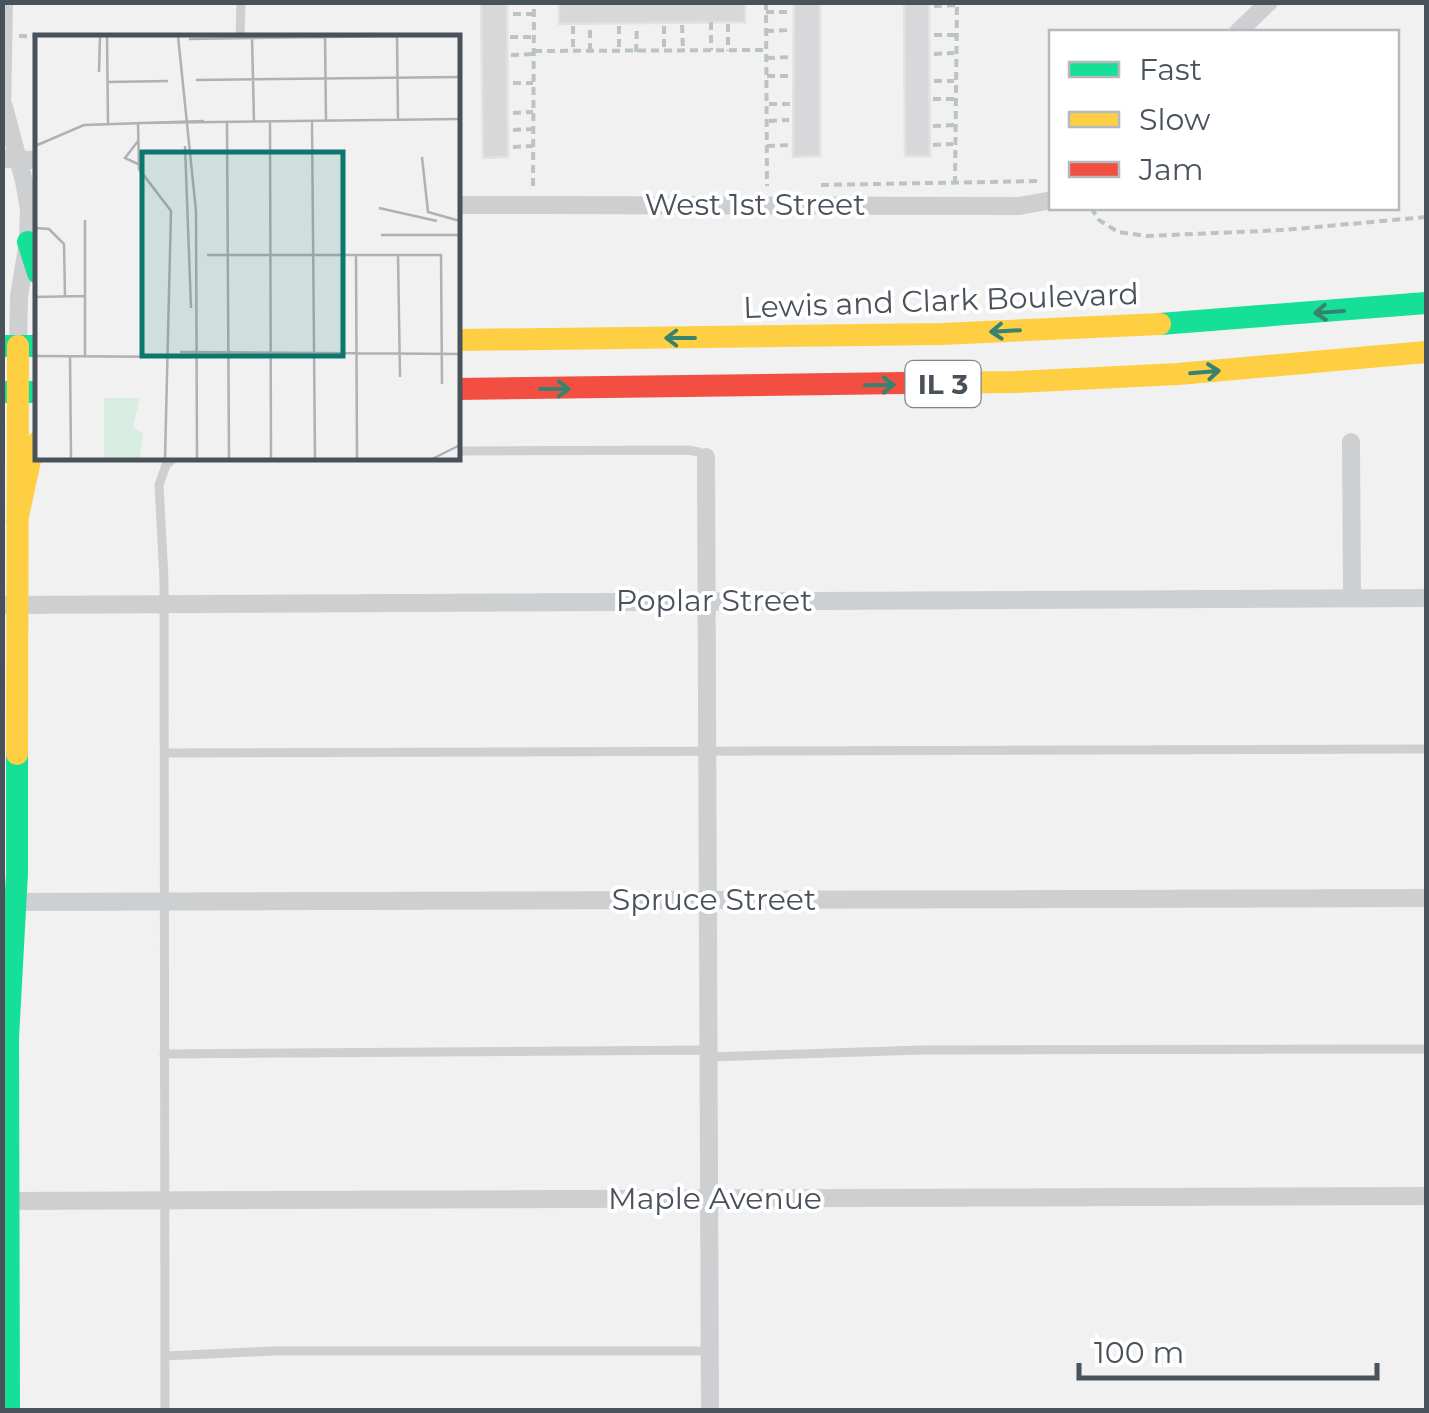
<svg xmlns="http://www.w3.org/2000/svg" width="1429" height="1413" viewBox="0 0 1429 1413" font-family="Montserrat,sans-serif">
	<rect width="100%" height="100%" fill="#f1f1f1"/>
	<!-- building -->
	<path fill="#d8d8da" stroke="#e2e2e3" stroke-width="2.5" d="M481 2H507L508 157 483 158Z
		M559 2H745V22L559 24Z
		M794 2H820V156L793 157Z
		M904 2H929L930 156H905Z"/>
	<g fill="none" stroke-linecap="round" stroke-linejoin="round">
		<!-- path -->
		<path stroke="#bbc4c2" stroke-width="4" stroke-dasharray="8 5" stroke-linecap="butt" d="M766 2 767 186
			M934 6 957 5
			M766 12H790
			M513 14H533
			M711 22V50
			M728 24V51
			M682 25 683 50
			M573 26V51
			M619 26V52
			M664 26V51
			M766 31 790 30
			M934 35H957
			M19 36 43 37
			M510 37H534
			M534 51 767 50
			M590 51V26
			M636 52 637 26
			M934 54 954 53
			M511 55 534 54
			M767 58 791 57
			M767 76H790
			M934 81H954
			M513 83H533
			M933 99H956
			M769 104H790
			M513 113 533 112
			M769 121 789 120
			M933 126 956 125
			M513 130 534 129
			M933 145 953 144
			M767 146 791 145
			M513 147 533 146
			M955 184 957 2
			M821 185 1042 181
			M533 186 534 2
			M1091 208 1099 220 1118 232 1147 236 1284 230 1426 217"/>
		<!-- lane -->
		<path stroke="#cdcfd1" stroke-width="9" d="M240 38 241 2
			M458 451 687 450 699 452 706 457
			M165 753 1426 749
			M164 1054 709 1050
			M709 1057 921 1050 1426 1049
			M165 1356 273 1351H710
			M165 1410 164 579 159 485 166 465 174 458"/>
		<!-- street -->
		<path stroke="#cdcfd1" stroke-width="18" d="M1238 32 1269 2
			M4 107 24 181 29 209 28 242 19 296 18 346
			M2 113 4 2
			M2 159 38 160
			M458 205 1019 206 1052 200
			M1351 442 1352 597
			M706 457 710 1410
			M2 605 1426 598
			M2 902 1426 898
			M2 1201 1426 1196"/>
		<!-- fast -->
		<path stroke="#16e098" stroke-width="22" d="M28 242 38 273
			M1160 324 1426 303
			M2 346H38
			M2 392H38
			M9 1410 8 1038 17 873V754"/>
		<!-- slow -->
		<path stroke="#ffcf43" stroke-width="22" d="M458 340 942 334 1160 324
			M904 383 1016 382 1178 374 1426 352
			M17 521 31 456 38 442
			M17 754 18 346"/>
		<!-- jam -->
		<path stroke="#f24e42" stroke-width="22" d="M458 389 904 383"/>
	</g>
	<!-- one-way arrows -->
	<defs><path id="oneway-shaft" d="M-6 0H5M1.5-3L5.5 0L1.5 3" fill="none" stroke-width="1.6" stroke-linecap="round" stroke-linejoin="round" transform="scale(2.5)"/></defs>
	<g stroke="#378370">
		<use href="#oneway-shaft" transform="translate(1329 312) rotate(176)"/>
		<use href="#oneway-shaft" transform="translate(1005 331) rotate(177)"/>
		<use href="#oneway-shaft" transform="translate(680 338) rotate(180)"/>
		<use href="#oneway-shaft" transform="translate(1205 372) rotate(-5)"/>
		<use href="#oneway-shaft" transform="translate(880 385) rotate(-1)"/>
		<use href="#oneway-shaft" transform="translate(555 389)"/>
	</g>
	<g text-anchor="middle" stroke-width="8" stroke-linejoin="round" paint-order="stroke">
		<!-- shield labels -->
		<rect fill="#fff" stroke="#80858c" stroke-width="2.5" x="905.5" y="361" width="75" height="46" rx="8"/>
		<g font-size="28" font-weight="bold" fill="#49515b">
			<text x="943" y="394">IL 3</text>
		</g>
		<!-- street labels -->
		<g font-size="30" fill="#49515b" stroke="#fff">
			<text x="755" y="215">West 1st Street</text>
			<text transform="translate(941 301) rotate(-2)" y="10">Lewis and Clark Boulevard</text>
			<text x="714" y="611">Poplar Street</text>
			<text x="714" y="910">Spruce Street</text>
			<text x="715" y="1209">Maple Avenue</text>
		</g>
	</g>
	<!-- overview -->
	<g transform="translate(35 35)">
		<rect width="425" height="425" fill="#f1f1f1"/>
		<path d="M69 363H105L98 391 108 399 105 424H69Z" fill="#d8ede2"/>
		<path fill="none" stroke="#aeb1b5" stroke-width="2.5" d="M72 1 73 89M143 1 161 176 162 424M217 1 219 87M290 1 291 86M362 1 363 85M154 4 363 1M64 37 65 1M161 45 425 42M73 47 133 46M235 86 236 424M277 86 280 424M103 88 104 134 136 176 130 424M103 88 425 84M192 88 194 424M103 106 90 123 103 129M0 111 49 90 169 86M150 111 156 273M387 122 393 177 425 186M344 173 402 186M50 185V321M0 193 14 194 29 209 30 261M346 200H425M172 220H406L407 349M321 220 322 424M363 220 365 342M0 262 50 261M145 317 425 319M0 321 157 322M35 321 36 424M397 424 425 410"/>
		<path fill="#0f766e" fill-opacity="0.15" stroke="#0f766e" stroke-width="5" d="M107 117H308V321H107Z"/>
		<rect width="425" height="425" fill="none" stroke="#49515b" stroke-width="5"/>
	</g>
	<!-- border -->
	<rect width="1429" height="1413" fill="none" stroke="#49515b" stroke-width="10"/>
	<!-- legend -->
	<rect x="1049" y="30" width="350" height="180" fill="#ffffff" stroke="#b6b9bd" stroke-width="2.5"/>
	<rect x="1069" y="62" width="50" height="15" fill="#16e098" stroke="#b6b9bd" stroke-width="2.5"/>
	<text x="1139" y="80" font-size="30" fill="#49515b">Fast</text>
	<rect x="1069" y="112" width="50" height="15" fill="#ffcf43" stroke="#b6b9bd" stroke-width="2.5"/>
	<text x="1139" y="130" font-size="30" fill="#49515b">Slow</text>
	<rect x="1069" y="162" width="50" height="15" fill="#f24e42" stroke="#b6b9bd" stroke-width="2.5"/>
	<text x="1139" y="180" font-size="30" fill="#49515b">Jam</text>
	<!-- scale -->
	<path d="M1079 1363v15h298v-15" fill="none" stroke="#49515b" stroke-width="5"/>
	<text x="1094" y="1363" font-size="30" fill="#49515b" stroke="#ffffff" stroke-width="8" paint-order="stroke">100 m</text>
</svg>
